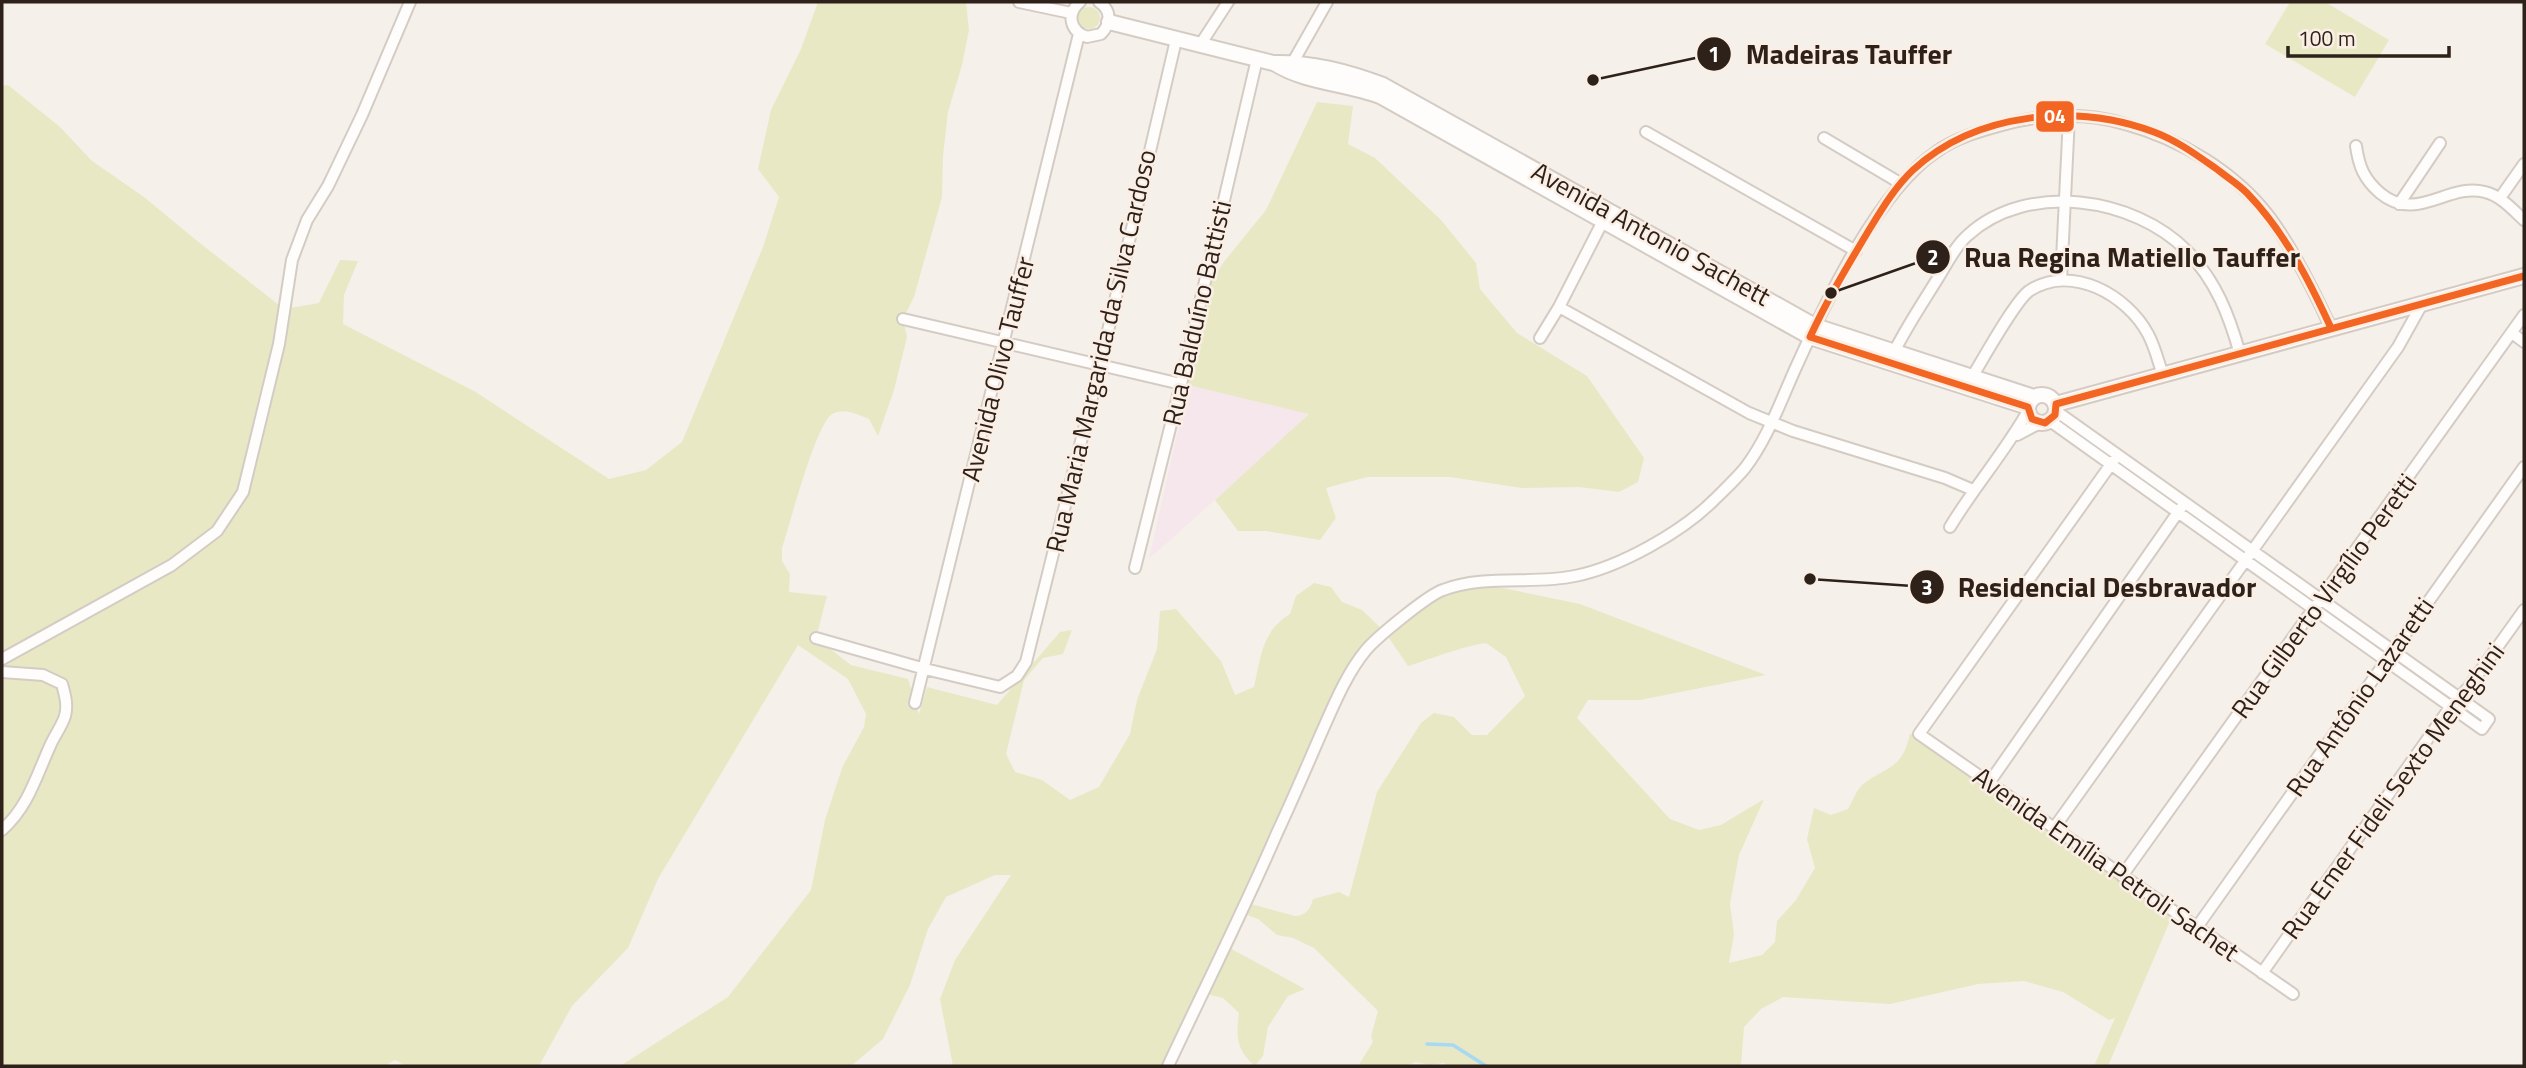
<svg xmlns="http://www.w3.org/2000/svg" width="2526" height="1068" viewBox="0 0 2526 1068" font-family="'Titillium Web',sans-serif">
	<rect width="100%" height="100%" fill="#f6f0ea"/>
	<!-- commercial -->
	<path fill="#f6e7ec" d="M1188 385 1310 414 1149 559Z"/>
	<!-- green -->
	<path fill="#e8e8c5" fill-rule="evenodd" d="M818 2H966L969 30 962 65 948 112 943 156 942 197 914 297 903 319 907 337 894 390 878 436 869 419C858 415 844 407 832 414 815 426 790 524 782 548V561L790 574 789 592 827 596 816 638 851 665 908 679 919 714 927 687 997 705 1060 632 1072 630 1063 654 1043 658 1024 680 1006 754 1015 772 1042 780 1070 800 1099 787 1130 734 1137 700 1157 649 1160 611 1176 609 1221 661 1235 695 1254 687C1261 656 1262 631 1290 614L1296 596 1314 583 1331 587 1342 602 1362 610 1385 632 1440 590 1474 582 1580 604 1766 675 1640 700H1588L1577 718 1670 819 1699 830 1721 825 1764 799 1739 855 1730 904 1734 934 1729 963 1762 955 1775 942 1777 921 1796 900 1815 868 1807 839 1814 808 1831 815 1848 809C1852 802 1856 791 1862 785 1886 766 1903 770 1910 733L2173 914 2108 1066H2094L2115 1018 2109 1020 2063 992 2024 981 1978 984 1890 1004 1783 997 1761 1009 1744 1027 1741 1066H1446L1444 1063 1429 1065 1416 1062 1405 1066H1358L1373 1042 1371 1036 1378 1011 1314 948 1293 938 1277 935 1258 919 1242 913 1226 946 1305 989 1288 996 1268 1027 1263 1056 1255 1066C1236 1050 1236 1036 1239 1013L1223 998 1202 993 1168 1066H953L940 999 955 960 1011 875H995L946 897 928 929 910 985 883 1039 851 1066H620L728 997 811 890 825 820 842 768 864 727 866 714 848 679 798 645 658 879 628 948 572 1006 539 1066H406L395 1060 385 1066H2V86L8 85 60 127 92 161 144 197 196 240 284 309 319 303 340 260 358 261 344 295 343 324 474 391 609 479 646 470 682 442 763 247 779 197 758 169 771 110 801 49ZM1385 632 1408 666C1434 658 1459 647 1486 643L1506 657 1525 696 1487 735H1472L1454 717 1434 713 1421 723 1377 792 1349 897 1339 892 1313 899C1310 910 1306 915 1295 916L1247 903 1346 681Z
		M2290 2H2325L2389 40 2355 97 2265 44Z
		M1078 18a11 11 0 1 1 22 0a11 11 0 1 1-22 0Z
		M1317 102 1353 106 1348 144 1375 158 1441 220 1476 263 1480 289 1517 333 1587 376 1644 458 1638 482 1619 492 1579 487 1522 488 1450 477H1367L1326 488 1336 518 1320 540 1266 531H1238L1215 500 1309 414 1188 385 1210 285 1223 263 1266 210Z"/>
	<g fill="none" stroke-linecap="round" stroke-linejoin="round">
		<!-- stream -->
		<path stroke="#a7d8f4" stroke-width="3.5" d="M1427 1044 1453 1045 1486 1066"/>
		<!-- street casing -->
		<g stroke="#d4ccc4" stroke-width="14">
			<path id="street" d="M1019 2 1071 13
				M1080 2C1066 14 1070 31 1087 37L1101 34C1111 23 1112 11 1099 2
				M1200 45 1228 2
				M1289 69 1327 2
				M1646 132 1856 251
				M1824 138 1900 183
				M2356 146C2359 167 2364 179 2380 193 2417 224 2448 182 2485 192 2501 196 2512 209 2524 220
				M2500 198 2524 164
				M2399 204 2440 143
				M2061 280 2069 117
				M1559 307 1749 413 1793 431 1945 478 1973 490
				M903 319 1181 384
				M2512 333 2524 342
				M1540 338 1559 307 1605 217
				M1892 356C1905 329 1922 304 1938 278 1947 264 1955 246 1968 235 2027 181 2134 197 2187 251 2216 281 2229 315 2240 354
				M1969 382C1981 363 2014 302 2029 291 2071 263 2127 295 2148 334 2155 347 2158 361 2163 375
				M2050 421 2482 729 2489 719 2056 411
				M2017 435 2040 423
				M2114 460 1919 734 2293 994
				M1950 527C1974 487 2005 452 2028 411
				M1135 568 1181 384 1257 59
				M816 638 925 669 1000 687 1017 676 1026 662 1100 365 1176 40
				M2 659 172 565 217 531 243 492 279 344 292 260 307 220 328 186 362 115 410 2
				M2 672 43 675 62 684C65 695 68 705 65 716 62 726 54 736 50 746 36 777 28 807 2 830
				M915 703 1079 34
				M1989 783 2181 508
				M2054 828 2398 347 2422 304
				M2122 876 2524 315
				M2197 927 2524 467
				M2262 973 2451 706 2468 688 2524 610
				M1168 1066C1204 989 1243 912 1277 833 1292 801 1306 768 1320 736 1333 707 1346 674 1366 650 1377 637 1428 595 1443 590 1485 574 1532 585 1575 576 1620 567 1682 532 1714 500 1724 490 1736 479 1745 468 1768 438 1781 400 1797 365 1826 301 1878 191 1936 152 1955 138 1980 131 2002 125 2041 114 2085 112 2125 124 2180 139 2236 172 2271 219 2295 252 2314 291 2331 328"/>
		</g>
		<!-- secondary casing -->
		<g stroke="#d4ccc4" stroke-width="18">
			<path id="secondary" d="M1109 22 1273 63C1309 62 1349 72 1383 85L1815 326 2034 397
				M1274 63C1305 83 1346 83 1380 96L1810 337 2028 407
				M2028 409a14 14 0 1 1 28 0a14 14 0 1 1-28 0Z
				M2056 404 2524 276"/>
		</g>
		<!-- street -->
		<use href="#street" stroke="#fefdfc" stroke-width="10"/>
		<!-- secondary -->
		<use href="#secondary" stroke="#fefdfc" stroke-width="14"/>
		<!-- bus-1 casing -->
		<g stroke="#fbefe5" stroke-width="12">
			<path id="bus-1" d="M2331 328C2309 280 2284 231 2247 193 2238 184 2228 178 2218 170 2198 156 2178 141 2154 132 2076 103 1976 112 1913 170 1895 187 1882 209 1869 230 1848 265 1827 300 1810 337L2028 407 2032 419 2045 423 2055 415 2056 404 2524 276"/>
		</g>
		<!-- bus-1 -->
		<use href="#bus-1" stroke="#f26522" stroke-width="7"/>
	</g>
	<g text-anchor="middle" stroke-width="5" stroke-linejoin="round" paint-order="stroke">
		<!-- street labels -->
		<g font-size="26" fill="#2d2119" stroke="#fbefe5">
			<text transform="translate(1651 234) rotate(29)" y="9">Avenida Antonio Sachett</text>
			<text transform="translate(1197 313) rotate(-77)" y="9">Rua Balduíno Battisti</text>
			<text transform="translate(1101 351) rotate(-77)" y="9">Rua Maria Margarida da Silva Cardoso</text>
			<text transform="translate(998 369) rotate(-76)" y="9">Avenida Olivo Tauffer</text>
			<text transform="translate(2324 596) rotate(-54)" y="9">Rua Gilberto Virgílio Peretti</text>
			<text transform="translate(2360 697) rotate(-55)" y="9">Rua Antônio Lazaretti</text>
			<text transform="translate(2393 791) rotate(-54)" y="9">Rua Emer Fideli Sexto Meneghini</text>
			<text transform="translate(2106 864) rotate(35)" y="9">Avenida Emília Petroli Sachet</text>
		</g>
	</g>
	<!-- callouts -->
	<path fill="none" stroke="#2d2119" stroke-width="2.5" d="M1593 80L1714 54M1831 293L1933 257M1810 579L1927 587"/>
	<g fill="#2d2119" stroke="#fbefe5" stroke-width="2.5">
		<circle cx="1593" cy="80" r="7"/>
		<circle cx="1831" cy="293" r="7"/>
		<circle cx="1810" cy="579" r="7"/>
		<circle cx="1714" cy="54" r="18"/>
		<circle cx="1933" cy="257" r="18"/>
		<circle cx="1927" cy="587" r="18"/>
	</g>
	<g font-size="21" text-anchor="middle" font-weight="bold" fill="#fff">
		<text x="1714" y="62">1</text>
		<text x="1933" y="265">2</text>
		<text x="1927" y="595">3</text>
	</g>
	<g font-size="28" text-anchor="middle" font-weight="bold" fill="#2d2119" stroke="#fbefe5" stroke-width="5" stroke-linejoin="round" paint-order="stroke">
		<text x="1849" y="64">Madeiras Tauffer</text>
		<text x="2132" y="267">Rua Regina Matiello Tauffer</text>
		<text x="2107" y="597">Residencial Desbravador</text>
	</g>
	<rect stroke="#fbefe5" stroke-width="2.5" x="2035" y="100" width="40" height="33" rx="7" fill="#f26522"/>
	<g font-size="19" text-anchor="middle" font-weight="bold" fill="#fff">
		<text x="2055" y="123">04</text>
	</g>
	<!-- border -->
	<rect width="2526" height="1068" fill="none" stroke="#2d2119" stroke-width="7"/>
	<!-- scale -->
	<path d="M2288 46v10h161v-10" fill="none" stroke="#2d2119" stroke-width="3.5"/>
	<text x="2298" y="46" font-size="21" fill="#2d2119" stroke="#fbefe5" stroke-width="5" paint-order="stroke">100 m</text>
</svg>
